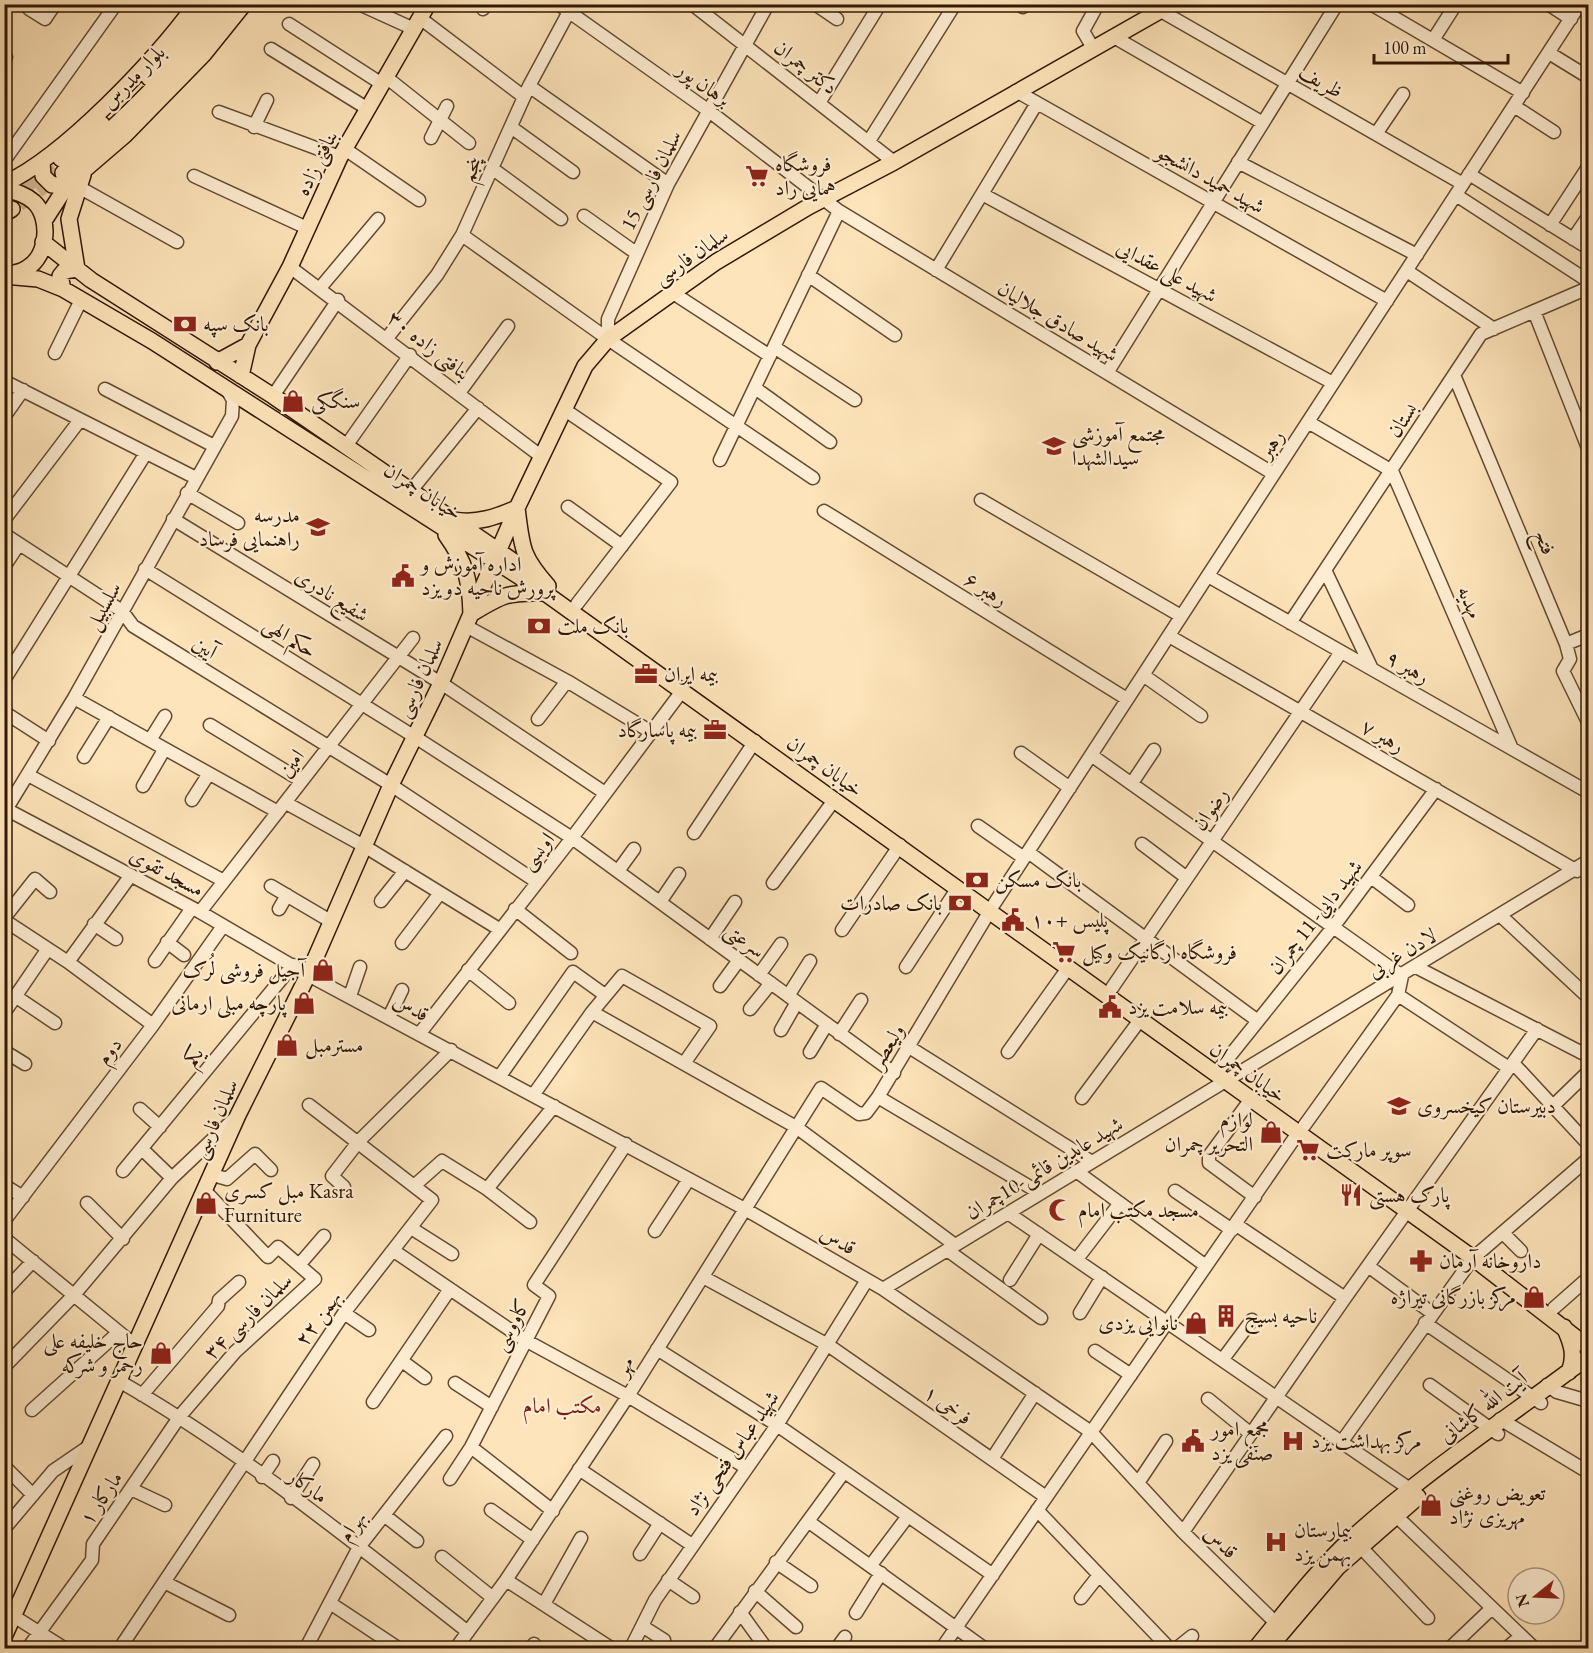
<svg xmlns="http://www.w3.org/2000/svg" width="1593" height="1653" viewBox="0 0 1593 1653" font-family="'EB Garamond',Amiri,serif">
	<rect width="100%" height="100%" fill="#fee4ba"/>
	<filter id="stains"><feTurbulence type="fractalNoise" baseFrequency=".00333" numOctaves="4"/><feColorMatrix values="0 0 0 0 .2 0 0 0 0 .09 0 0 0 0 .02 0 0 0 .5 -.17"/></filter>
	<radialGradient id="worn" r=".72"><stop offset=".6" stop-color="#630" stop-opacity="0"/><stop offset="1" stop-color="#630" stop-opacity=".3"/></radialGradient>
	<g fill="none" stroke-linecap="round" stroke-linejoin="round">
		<!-- major-tunnel -->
		<path stroke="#d5bb95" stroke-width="15" stroke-dasharray="15 8" stroke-linecap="butt" d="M4 202 55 164
			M19 204 58 176"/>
		<!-- minor casing -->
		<g stroke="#644a31" stroke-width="15">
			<path id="minor" d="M359 4 414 29
				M558 4 709 111 839 211 1274 474
				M692 4 894 162
				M815 4 837 19
				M1018 4 1023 7
				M1371 4 1523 93
				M1548 4 1571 19
				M29 9 45 19 55 4
				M483 9 486 4
				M1161 11 1463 184
				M420 18 524 97
				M289 24 382 84
				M1114 37 1263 123
				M1433 40 1456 4
				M1093 48 1083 31 1098 4
				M271 49 368 109
				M1549 53 1588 77
				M4 59 6 57
				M386 77 469 143
				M529 86 668 184
				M1016 91 1387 301
				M819 103 880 4
				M1514 106 1554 132
				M219 112 340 157
				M254 127 267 100
				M511 127 573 172
				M1376 134 1403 94
				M431 138 447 106
				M869 141 955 4
				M345 149 419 200
				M4 161 116 4
				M1238 162 1417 255
				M493 169 561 219
				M1469 174 1588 248
				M194 176 307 228
				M77 186 177 242
				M982 194 1333 383
				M1456 195 1588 281
				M584 216 636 253
				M1550 225 1588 167
				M462 235 608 339 813 478
				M1573 239 1588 217
				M290 267 542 457
				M936 270 1037 103
				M1407 271 1494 329
				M808 275 895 335
				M320 288 378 219
				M673 293 770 356
				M1534 311 1588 448
				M387 338 437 275 462 235 529 86 572 6
				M608 339V319L668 184 768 4
				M774 347 855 400
				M55 353 81 300
				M1107 373 1337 4
				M1454 375 1566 644 1570 659 1563 671 1588 722
				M4 381 196 478
				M755 388 830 442
				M105 389 214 446
				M459 393 508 326
				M273 396 338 300
				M565 410 671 482 577 604
				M4 417 23 390
				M1308 422 1392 471 1512 749
				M346 446 410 355
				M720 460 839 211
				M410 492 478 408
				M187 493 238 523
				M981 500 1181 616
				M568 507 622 546
				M824 511 1127 699
				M173 519 441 683 605 793
				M4 520 80 420
				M4 534 122 611 133 626 391 785 537 882
				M4 567 19 544
				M145 569 415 737 572 838 894 1073
				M1326 572 1372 669
				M1208 576 1588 792
				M1290 623 1481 334 1588 288
				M466 626 567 681 651 732
				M1169 636 1577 871
				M1566 644 1588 635
				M1143 675 1201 716
				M4 680 146 453
				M74 698 278 812
				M4 712 49 741
				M538 719 567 681
				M210 725 302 781
				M150 740 165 716
				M1021 753 1070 788
				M1091 755 1402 976 1398 995 1304 1126
				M84 757 109 717
				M28 775 224 881
				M1132 783 1154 750
				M143 786 164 750
				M192 800 208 775
				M286 803 364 846 499 929
				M4 808 200 912 308 975 743 1208 883 1289 1091 1432 1183 1532 1282 1629
				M4 813 74 698 232 416 233 400 226 388
				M978 826 1024 858
				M694 833 755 741
				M1142 844 1187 878
				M1028 852 1258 1021
				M618 871 634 849
				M1371 877 1408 905
				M773 883 835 799
				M271 886 332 922
				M381 901 405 871
				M660 902 679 874
				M279 909 287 895
				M515 909 571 953
				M200 912 413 638
				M1501 916 1588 997
				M4 918 35 879 50 892
				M4 920 68 962 153 1025
				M94 924 116 939
				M842 930 900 845
				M710 939 735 902
				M167 942 184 955
				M402 943 440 893
				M155 961 192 908
				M68 962 131 875
				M906 967 957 889
				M1416 967 1588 1056
				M468 970 509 1003
				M759 975 781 944
				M720 986 739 960
				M1112 988 1341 652
				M1398 995 1509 1068
				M15 996 55 1023
				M350 996 360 967
				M788 996 810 961
				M750 1009 771 983
				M592 1012 796 1127 955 1245
				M4 1013 47 950
				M389 1017 402 990
				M781 1030 797 1002
				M420 1033 572 838 682 691
				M839 1034 861 1000
				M909 1047 1092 1162
				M4 1051 25 1064
				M810 1052 827 1024
				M1008 1052 1068 968
				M1513 1063 1588 1144
				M1221 1067 1334 926 1436 789
				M500 1076 573 972 605 995
				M534 1094 592 1012 622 976 710 1026 685 1062
				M878 1097 1040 1193
				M1082 1098 1140 1020
				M1251 1099 1209 1156V1163L1255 1197
				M1553 1106 1588 1072
				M140 1109 160 1127
				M142 1149 172 1178
				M123 1171 293 965
				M1076 1171 1206 1266
				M213 1175 227 1179 255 1154 271 1170
				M4 1185 23 1197
				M415 1185 442 1161 487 1189 530 1222
				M344 1187 332 1176 359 1141 451 1050
				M487 1189 554 1106
				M1175 1191 1232 1230
				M87 1203 123 1239
				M1008 1213 1417 1494
				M4 1221 153 1025 223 926
				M1235 1224 1345 1298
				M411 1228 452 1254
				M655 1231 689 1179
				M1503 1233 1521 1251
				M4 1238 136 1346
				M947 1250 1041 1318
				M394 1251 525 1340 628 1396 747 1468
				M1480 1252 1588 1159
				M1077 1259 1120 1203
				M299 1265 324 1236
				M1368 1266 1432 1313
				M703 1277 828 1345 1046 1497
				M1010 1280 1039 1234
				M883 1289 1588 861
				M4 1292 33 1261
				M1554 1308 1588 1278
				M344 1313 369 1330
				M1080 1313 1102 1277
				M1425 1323 1541 1403
				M657 1349 777 1425 993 1575
				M1095 1351 1131 1375
				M1223 1359 1252 1320
				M402 1361 425 1378
				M4 1367 74 1295 172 1178 235 1118
				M119 1381C241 1451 357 1545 468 1632
				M455 1383 492 1407
				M1430 1385 1498 1434
				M1547 1385 1557 1392 1588 1401
				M142 1395 218 1306 219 1300 239 1282
				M1208 1399 1251 1434
				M373 1402 450 1289
				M32 1410 119 1332
				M1500 1419 1588 1472
				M1343 1440 1473 1258
				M471 1447 553 1511
				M992 1459 1035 1393
				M4 1466 33 1495
				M579 1469 692 1545
				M262 1477 273 1461
				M450 1479 471 1447 549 1296 534 1285 626 1144
				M1138 1483 1166 1441
				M131 1489 165 1505
				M291 1498 313 1464
				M491 1510 533 1540
				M1037 1510 1169 1648
				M1391 1511 1534 1648
				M384 1515 417 1541
				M809 1522 984 1648
				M4 1529 53 1471 91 1445
				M1183 1532 1345 1298 1537 1029
				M1355 1541 1428 1618
				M640 1554 660 1523
				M442 1557 493 1598
				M776 1562 811 1586
				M871 1565 908 1516
				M506 1580 611 1648
				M668 1580 693 1597
				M164 1582 229 1615
				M755 1591 796 1627
				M1081 1598 1099 1575
				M330 1603 398 1648
				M544 1604 581 1538
				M4 1610 64 1648
				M740 1612 766 1648
				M856 1613 881 1573
				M642 1626 664 1640
				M28 1648 92 1560 93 1544 180 1416 235 1352 315 1279 278 1247 268 1257 206 1192
				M120 1648 344 1313 432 1200 309 1105
				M306 1648 359 1547 446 1436
				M456 1648 506 1580 628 1396 821 1088 859 1114 866 1113 878 1097 994 904 1580 4
				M531 1648 534 1644
				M631 1648 655 1600 777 1425 867 1280
				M715 1648 844 1472
				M837 1648 845 1637
				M942 1648 1298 1133
				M1177 1648 1192 1636
				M1450 1648 1492 1608
				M1507 1648 1521 1636"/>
		</g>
		<!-- major casing -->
		<g stroke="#311703" stroke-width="18">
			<path id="major" d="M149 78 197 25 211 4
				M61 159 102 124
				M42 162 43 176 52 185 68 184
				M63 173C122 121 178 67 226 4
				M4 184C65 156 156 59 196 4
				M4 189C16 192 25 194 34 202 51 218 48 256 27 268 23 271 15 273 10 274
				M4 214 12 209
				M44 221 68 184 125 135 203 55 244 4
				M43 242 91 280 273 396 532 574
				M4 276 38 279 63 289 152 341 545 593 1473 1258 1588 1347
				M63 289 60 276 64 271 77 269 69 219 83 175
				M217 362 248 345
				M241 376 248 345 290 267 340 157 428 4
				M454 520C477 524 496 517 517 508 522 547 521 556 548 586
				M446 535C466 563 470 580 471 614 501 596 506 592 542 593
				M1564 1327C1571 1342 1576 1355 1569 1372
				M4 1637 238 1115 308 975 391 785 441 683 517 508 585 366 608 339 716 262 808 207 894 162 1172 4
				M1256 1648C1286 1611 1316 1571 1352 1538 1426 1471 1509 1417 1588 1357
				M1269 1648 1338 1567 1418 1497"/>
		</g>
		<!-- minor -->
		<use href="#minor" stroke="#feedd2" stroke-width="12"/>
		<!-- major -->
		<use href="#major" stroke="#fee4ba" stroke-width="15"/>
	</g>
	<!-- icons -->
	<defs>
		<g id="supermarket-bare" transform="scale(1.8)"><path d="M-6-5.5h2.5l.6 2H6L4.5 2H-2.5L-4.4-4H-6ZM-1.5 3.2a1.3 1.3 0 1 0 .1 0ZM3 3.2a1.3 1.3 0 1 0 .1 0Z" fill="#8f2418" stroke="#feedd2" stroke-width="2.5" paint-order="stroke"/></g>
		<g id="bank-bare" transform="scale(1.8)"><path d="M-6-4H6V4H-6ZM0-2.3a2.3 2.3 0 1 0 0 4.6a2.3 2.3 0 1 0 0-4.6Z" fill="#8f2418" stroke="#feedd2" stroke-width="2.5" paint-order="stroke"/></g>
		<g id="shop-bare" transform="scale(1.8)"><path d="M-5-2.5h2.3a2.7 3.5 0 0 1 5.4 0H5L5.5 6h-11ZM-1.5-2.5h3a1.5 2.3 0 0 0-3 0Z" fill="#8f2418" stroke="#feedd2" stroke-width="2.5" paint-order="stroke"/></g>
		<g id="school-bare" transform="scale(1.8)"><path d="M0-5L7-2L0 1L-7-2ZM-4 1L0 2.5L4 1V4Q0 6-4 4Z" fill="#8f2418" stroke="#feedd2" stroke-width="2.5" paint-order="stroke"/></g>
		<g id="civic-bare" transform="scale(1.8)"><path d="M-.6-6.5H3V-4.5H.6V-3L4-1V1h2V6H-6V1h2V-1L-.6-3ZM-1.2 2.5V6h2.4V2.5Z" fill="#8f2418" stroke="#feedd2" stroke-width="2.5" paint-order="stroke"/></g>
		<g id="office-bare" transform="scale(1.8)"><path d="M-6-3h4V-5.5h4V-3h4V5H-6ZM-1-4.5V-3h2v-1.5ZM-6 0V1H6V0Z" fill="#8f2418" stroke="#feedd2" stroke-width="2.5" paint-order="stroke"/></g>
		<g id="restaurant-bare" transform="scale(1.8)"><path d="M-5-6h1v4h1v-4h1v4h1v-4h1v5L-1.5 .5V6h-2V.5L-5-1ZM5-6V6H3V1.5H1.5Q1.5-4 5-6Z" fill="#8f2418" stroke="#feedd2" stroke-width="2.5" paint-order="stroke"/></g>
		<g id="mosque-bare" transform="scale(1.8)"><path d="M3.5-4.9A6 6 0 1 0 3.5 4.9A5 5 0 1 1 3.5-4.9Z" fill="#8f2418" stroke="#feedd2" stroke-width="2.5" paint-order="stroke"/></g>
		<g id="pharmacy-bare" transform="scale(1.8)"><path d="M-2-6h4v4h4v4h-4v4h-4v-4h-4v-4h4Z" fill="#8f2418" stroke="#feedd2" stroke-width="2.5" paint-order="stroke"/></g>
		<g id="building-bare" transform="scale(1.8)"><path d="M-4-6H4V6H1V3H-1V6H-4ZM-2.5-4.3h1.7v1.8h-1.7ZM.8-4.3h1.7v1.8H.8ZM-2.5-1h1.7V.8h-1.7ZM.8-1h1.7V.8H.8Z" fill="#8f2418" stroke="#feedd2" stroke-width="2.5" paint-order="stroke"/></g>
		<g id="hospital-bare" transform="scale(1.8)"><path d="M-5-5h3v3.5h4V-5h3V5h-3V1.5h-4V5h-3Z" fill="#8f2418" stroke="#feedd2" stroke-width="2.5" paint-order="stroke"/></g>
	</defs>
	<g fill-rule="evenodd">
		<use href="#supermarket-bare" x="757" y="176"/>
		<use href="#bank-bare" x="185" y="324"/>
		<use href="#shop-bare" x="293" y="401"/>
		<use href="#school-bare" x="1054" y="446"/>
		<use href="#school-bare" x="318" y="527"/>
		<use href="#civic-bare" x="403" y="576"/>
		<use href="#bank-bare" x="539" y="626"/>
		<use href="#office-bare" x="646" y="674"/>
		<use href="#office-bare" x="715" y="730"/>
		<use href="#bank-bare" x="977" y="880"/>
		<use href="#bank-bare" x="960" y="903"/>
		<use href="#civic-bare" x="1013" y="920"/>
		<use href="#supermarket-bare" x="1064" y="952"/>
		<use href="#shop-bare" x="323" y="970"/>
		<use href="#shop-bare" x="304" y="1003"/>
		<use href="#civic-bare" x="1110" y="1007"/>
		<use href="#shop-bare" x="287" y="1045"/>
		<use href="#school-bare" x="1399" y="1106"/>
		<use href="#shop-bare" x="1271" y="1132"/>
		<use href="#supermarket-bare" x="1308" y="1150"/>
		<use href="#restaurant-bare" x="1351" y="1195"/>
		<use href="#shop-bare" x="206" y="1203"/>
		<use href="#mosque-bare" x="1060" y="1210"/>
		<use href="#pharmacy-bare" x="1421" y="1261"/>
		<use href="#shop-bare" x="1534" y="1297"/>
		<use href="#building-bare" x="1226" y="1316"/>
		<use href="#shop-bare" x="1196" y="1323"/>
		<use href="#shop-bare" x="161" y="1353"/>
		<use href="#civic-bare" x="1193" y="1441"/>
		<use href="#hospital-bare" x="1293" y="1441"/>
		<use href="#shop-bare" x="1431" y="1505"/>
		<use href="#hospital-bare" x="1276" y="1542"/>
	</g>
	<g text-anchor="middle" stroke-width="4.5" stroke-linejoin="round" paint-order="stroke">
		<!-- street labels -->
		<g font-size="21" fill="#311703" stroke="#feedd2">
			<text transform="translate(806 67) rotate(38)" y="7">دکتر چمران</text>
			<text transform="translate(133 77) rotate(-45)" y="7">بلوار مدرس</text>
			<text transform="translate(1321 81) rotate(30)" y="7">ظریف</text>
			<text transform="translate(704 84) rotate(36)" y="7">برهان پور</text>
			<text transform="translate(316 163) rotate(-64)" y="7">بنافتی زاده</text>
			<text transform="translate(471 169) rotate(-66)" y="7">پنجم</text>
			<text transform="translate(1211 179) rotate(29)" y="7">شهید حمید دانشجو</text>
			<text transform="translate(651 180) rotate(-63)" y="7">سلمان فارسی 15</text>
			<text transform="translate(691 256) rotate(-34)" y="7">سلمان فارسی</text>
			<text transform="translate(1167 271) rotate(28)" y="7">شهید علی عقدایی</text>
			<text transform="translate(1058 321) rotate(31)" y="7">شهید صادق جلالیان</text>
			<text transform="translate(429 345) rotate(38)" y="7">بنافتی زاده ۳۰</text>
			<text transform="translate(1402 420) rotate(-57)" y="7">بستان</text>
			<text transform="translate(1271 444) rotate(-57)" y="7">رهبر</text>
			<text transform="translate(423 491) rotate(33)" y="7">خیابان چمران</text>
			<text transform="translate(1545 542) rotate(67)" y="7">فتح</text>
			<text transform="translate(986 589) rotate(32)" y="7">رهبر ۶</text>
			<text transform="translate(332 595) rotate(32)" y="7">شفیع نادری</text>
			<text transform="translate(1470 602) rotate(67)" y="7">مهدیه</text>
			<text transform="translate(103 606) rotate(-61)" y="7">سلسبیل</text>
			<text transform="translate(290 637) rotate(32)" y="7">حکم الهی</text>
			<text transform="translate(205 647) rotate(32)" y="7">آیین</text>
			<text transform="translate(1408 667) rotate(30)" y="7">رهبر ۹</text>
			<text transform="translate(419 678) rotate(-65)" y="7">سلمان فارسی</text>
			<text transform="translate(1383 736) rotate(30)" y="7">رهبر ۷</text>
			<text transform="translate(291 763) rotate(-53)" y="7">امین</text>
			<text transform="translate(825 766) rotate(36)" y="7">خیابان چمران</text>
			<text transform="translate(1210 809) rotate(-56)" y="7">رضوان</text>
			<text transform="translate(537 851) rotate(-51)" y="7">اویسی</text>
			<text transform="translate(167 872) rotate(28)" y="7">مسجد تقوی</text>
			<text transform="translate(1315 917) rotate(-52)" y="7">شهید دایی- 11 چمران</text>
			<text transform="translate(745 940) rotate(36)" y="7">سرعتی</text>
			<text transform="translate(1402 953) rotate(-31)" y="7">لادن غربی</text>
			<text transform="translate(411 1007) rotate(28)" y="7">قدس</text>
			<text transform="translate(887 1046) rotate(-59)" y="7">ولیعصر</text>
			<text transform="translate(109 1051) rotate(-53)" y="7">دوم</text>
			<text transform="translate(193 1056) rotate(-50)" y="7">یکم</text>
			<text transform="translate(1248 1072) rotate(36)" y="7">خیابان چمران</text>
			<text transform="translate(215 1119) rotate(-66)" y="7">سلمان فارسی</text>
			<text transform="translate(1044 1168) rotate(-31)" y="7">شهید عابدین قائمی-10چمران</text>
			<text transform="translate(838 1240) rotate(30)" y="7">قدس</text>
			<text transform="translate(248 1316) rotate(-44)" y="7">سلمان فارسی ۳۴</text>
			<text transform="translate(318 1318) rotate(-54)" y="7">۲۲ بهمن</text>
			<text transform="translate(511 1325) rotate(-62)" y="7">کاووسی</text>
			<text transform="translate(624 1366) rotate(-59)" y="7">مهر</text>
			<text transform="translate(948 1405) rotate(35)" y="7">فرخی ۱</text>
			<text transform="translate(1483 1407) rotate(-37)" y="7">آیت الله کاشانی</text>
			<text transform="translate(732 1453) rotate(-55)" y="7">شهید عباس فتحی نژاد</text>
			<text transform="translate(308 1486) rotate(36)" y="7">مارکار</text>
			<text transform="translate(101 1498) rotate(-56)" y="7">مارکار ۱</text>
			<text transform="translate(352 1526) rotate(-54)" y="7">بهرام</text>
			<text transform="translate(1221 1542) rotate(44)" y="7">قدس</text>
		</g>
		<!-- poi labels -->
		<g font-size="21" fill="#311703" stroke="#feedd2" text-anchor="start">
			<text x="775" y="171">فروشگاه<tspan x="775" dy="24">همایی راد</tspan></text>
			<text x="203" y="331">بانک سپه</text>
			<text x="311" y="408">سنگکی</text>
			<text x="1072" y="441">مجتمع آموزشی<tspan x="1072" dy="24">سیدالشهدا</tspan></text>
			<text x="300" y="522" text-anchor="end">مدرسه<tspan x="300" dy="24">راهنمایی فرساد</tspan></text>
			<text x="421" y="571">اداره آموزش و<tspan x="421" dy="24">پرورش ناحیه دو یزد</tspan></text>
			<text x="557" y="633">بانک ملت</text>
			<text x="664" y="681">بیمه ایران</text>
			<text x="697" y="737" text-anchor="end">بیمه پاسارگاد</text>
			<text x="995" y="887">بانک مسکن</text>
			<text x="942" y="910" text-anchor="end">بانک صادرات</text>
			<text x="1031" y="927">پلیس +۱۰</text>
			<text x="1082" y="959">فروشگاه ارگانیک وکیل</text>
			<text x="305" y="977" text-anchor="end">آجیل فروشی لُرک</text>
			<text x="286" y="1010" text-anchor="end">پارچه مبلی ارمانی</text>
			<text x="1128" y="1014">بيمه سلامت يزد</text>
			<text x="305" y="1052">مسترمبل</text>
			<text x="1417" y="1113">دبیرستان کیخسروی</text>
			<text x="1253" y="1127" text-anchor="end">لوازم<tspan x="1253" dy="24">التحریر چمران</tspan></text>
			<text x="1326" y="1157">سوپر مارکت</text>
			<text x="224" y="1198">مبل کسری Kasra<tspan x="224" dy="24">Furniture</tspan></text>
			<text x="1369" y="1202">پارک هستی</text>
			<text x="1078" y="1217">مسجد مکتب امام</text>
			<text x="1439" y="1268">داروخانه آرمان</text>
			<text x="1516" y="1304" text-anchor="end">مرکز بازرگانی تیراژه</text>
			<text x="1244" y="1323">ناحیه بسیج</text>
			<text x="1178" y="1330" text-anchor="end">نانوایی یزدی</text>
			<text x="143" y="1348" text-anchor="end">حاج خلیفه علی<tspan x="143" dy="24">رحمر و شرکه</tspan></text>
			<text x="1211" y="1436">مجمع امور<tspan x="1211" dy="24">صنفی یزد</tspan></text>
			<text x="1311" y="1448">مرکز بهداشت یزد</text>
			<text x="1449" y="1500">تعویض روغنی<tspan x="1449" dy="24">مهریزی نژاد</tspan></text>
			<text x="1294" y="1537">بیمارستان<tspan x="1294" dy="24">بهمن یزد</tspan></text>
		</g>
		<!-- neighbourhood labels -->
		<g font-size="22" fill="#7a1f14" stroke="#feedd2">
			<text x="562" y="1413">مکتب امام</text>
		</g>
	</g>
	<!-- margin -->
	<rect width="1593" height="1653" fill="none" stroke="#fee4ba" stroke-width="24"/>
	<rect x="6" y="6" width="1581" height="1641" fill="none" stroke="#311703" stroke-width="3"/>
	<rect x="12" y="12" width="1569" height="1629" fill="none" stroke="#311703" stroke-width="1.5"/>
	<!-- north arrow -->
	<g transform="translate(1536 1596) rotate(252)"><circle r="28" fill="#feedd2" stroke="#ac977f" stroke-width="1.5"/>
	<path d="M0-4.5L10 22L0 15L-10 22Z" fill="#8f2418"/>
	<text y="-9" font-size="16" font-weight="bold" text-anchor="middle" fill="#311703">N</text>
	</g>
	<!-- scale -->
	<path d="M1374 54v9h134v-9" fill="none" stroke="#311703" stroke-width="3"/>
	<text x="1383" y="54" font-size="18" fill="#311703" stroke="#feedd2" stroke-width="4.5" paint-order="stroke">100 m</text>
	<rect width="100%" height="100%" filter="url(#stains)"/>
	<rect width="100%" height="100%" fill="url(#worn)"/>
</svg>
